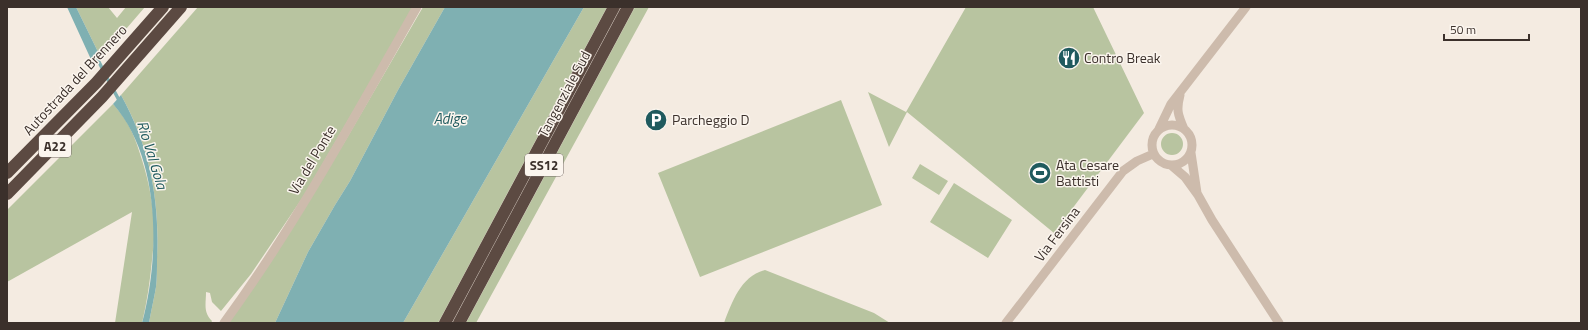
<svg xmlns="http://www.w3.org/2000/svg" width="1588" height="330" viewBox="0 0 1588 330" font-family="'Titillium Web',sans-serif">
	<rect width="100%" height="100%" fill="#f4ebe1"/>
	<!-- green -->
	<path fill="#b8c4a0" d="M76 7H108L117 18 126 7H145L101 58Z
		M198 7H414L305 194 251 274 221 311 212 302 210 293 206 292C206 304 203 312 212 321L211 323H149C151 311 154 299 156 287 157 277 157 267 157 257 160 200 149 145 121 95Z
		M423 7H445L398 90 350 181 335 205 308 252 275 323H228L344 143Z
		M584 7H607L438 323H403Z
		M635 7H649L476 323H466Z
		M966 7H1093L1144 113 1054 233 907 112 889 147 868 92 906 112Z
		M841 100 882 205 700 277 658 173Z
		M113 104C130 123 135 137 142 160 149 182 153 204 154 226 155 237 153 249 152 260 150 281 147 302 142 323H115L132 212 7 282V210Z
		M1161 144a11 11 0 1 1 22 0a11 11 0 1 1-22 0Z
		M920 164 948 181 939 195 912 178Z
		M954 183 1012 220 988 258 930 222Z
		M765 270 874 313 890 323H724C732 302 741 276 765 270Z"/>
	<!-- water -->
	<path fill="#7fb0b2" d="M67 7H76L101 58 94 66Z
		M445 7H584L403 323H275L308 252 335 205 350 181 398 90Z
		M121 95C150 147 160 201 157 260 157 269 157 278 156 287 154 299 151 311 149 323H142C160 257 161 158 113 104Z"/>
	<g fill="none" stroke-linecap="round" stroke-linejoin="round">
		<!-- stream -->
		<path stroke="#7fb0b2" stroke-width="3.5" d="M97 58 103 70
			M106 76 120 102"/>
		<!-- street -->
		<path stroke="#cdbbac" stroke-width="9" d="M1180 95C1176 110 1178 115 1184 129
			M1152 145a20 20 0 1 1 40 0a20 20 0 1 1-40 0Z
			M1159 129 1171 104 1246 7
			M1191 153 1197 193
			M1171 165 1185 177 1198 195 1212 220 1279 323
			M224 323C297 223 356 114 417 7
			M1006 323 1123 171 1137 161 1153 154"/>
		<!-- highway -->
		<path stroke="#5c4a42" stroke-width="12" d="M7 173 96 83 163 7
			M7 194 102 97 181 7
			M445 323 614 7
			M459 323 628 7"/>
	</g>
	<!-- icons -->
	<defs>
		<g id="restaurant-disc" transform="scale(1.15)"><circle r="9.5" fill="#1f5a5e" stroke="#fbf5ee"/><path d="M-5-6h1v4h1v-4h1v4h1v-4h1v5L-1.5 .5V6h-2V.5L-5-1ZM5-6V6H3V1.5H1.5Q1.5-4 5-6Z" fill="#fff"/></g>
		<g id="parking-disc" transform="scale(1.15)"><circle r="9.5" fill="#1f5a5e" stroke="#fbf5ee"/><path d="M-3.5-5.5H1a3.5 3.5 0 0 1 0 7H-1V5.5H-3.5ZM-1-3.4V-.6H.8a1.4 1.4 0 0 0 0-2.8Z" fill="#fff"/></g>
		<g id="stadium-disc" transform="scale(1.15)"><circle r="9.5" fill="#1f5a5e" stroke="#fbf5ee"/><path d="M0-5a6.5 5 0 1 0 0 10a6.5 5 0 1 0 0-10ZM-3.5-1.8h7v3.6h-7Z" fill="#fff"/></g>
	</defs>
	<g fill-rule="evenodd">
		<use href="#restaurant-disc" x="1069" y="58"/>
		<use href="#parking-disc" x="656" y="120"/>
		<use href="#stadium-disc" x="1040" y="173"/>
	</g>
	<g text-anchor="middle" stroke-width="3" stroke-linejoin="round" paint-order="stroke">
		<!-- shield labels -->
		<g fill="#fbf5ee" stroke="#756b66" stroke-width="1">
			<rect x="39" y="135" width="32" height="22" rx="3"/>
			<rect x="525" y="154" width="38" height="22" rx="3"/>
		</g>
		<g font-size="13" font-weight="bold" fill="#3b302b">
			<text x="55" y="151">A22</text>
			<text x="544" y="170">SS12</text>
		</g>
		<!-- poi labels -->
		<g font-size="14" fill="#3b302b" stroke="#fbf5ee" text-anchor="start">
			<text x="1084" y="63">Contro Break</text>
			<text x="672" y="125">Parcheggio D</text>
			<text x="1056" y="170">Ata Cesare<tspan x="1056" dy="16">Battisti</tspan></text>
		</g>
		<!-- street labels -->
		<g font-size="14" fill="#3b302b" stroke="#fbf5ee">
			<text transform="translate(75 80) rotate(-47)" y="5">Autostrada del Brennero</text>
			<text transform="translate(564 94) rotate(-62)" y="5">Tangenziale Sud</text>
			<text transform="translate(312 160) rotate(-59)" y="5">Via del Ponte</text>
			<text transform="translate(1057 234) rotate(-53)" y="5">Via Fersina</text>
		</g>
		<!-- water labels -->
		<g font-size="15" font-style="italic" fill="#1f5a5e" stroke="#fbf5ee">
			<text x="450" y="124">Adige</text>
			<text transform="translate(152 155) rotate(73)" y="5">Rio Val Gola</text>
		</g>
	</g>
	<!-- border -->
	<rect width="1588" height="330" fill="none" stroke="#3b302b" stroke-width="16"/>
	<!-- scale -->
	<path d="M1444 34v6h85v-6" fill="none" stroke="#3b302b" stroke-width="2"/>
	<text x="1450" y="34" font-size="12" fill="#3b302b" stroke="#fbf5ee" stroke-width="3" paint-order="stroke">50 m</text>
</svg>
